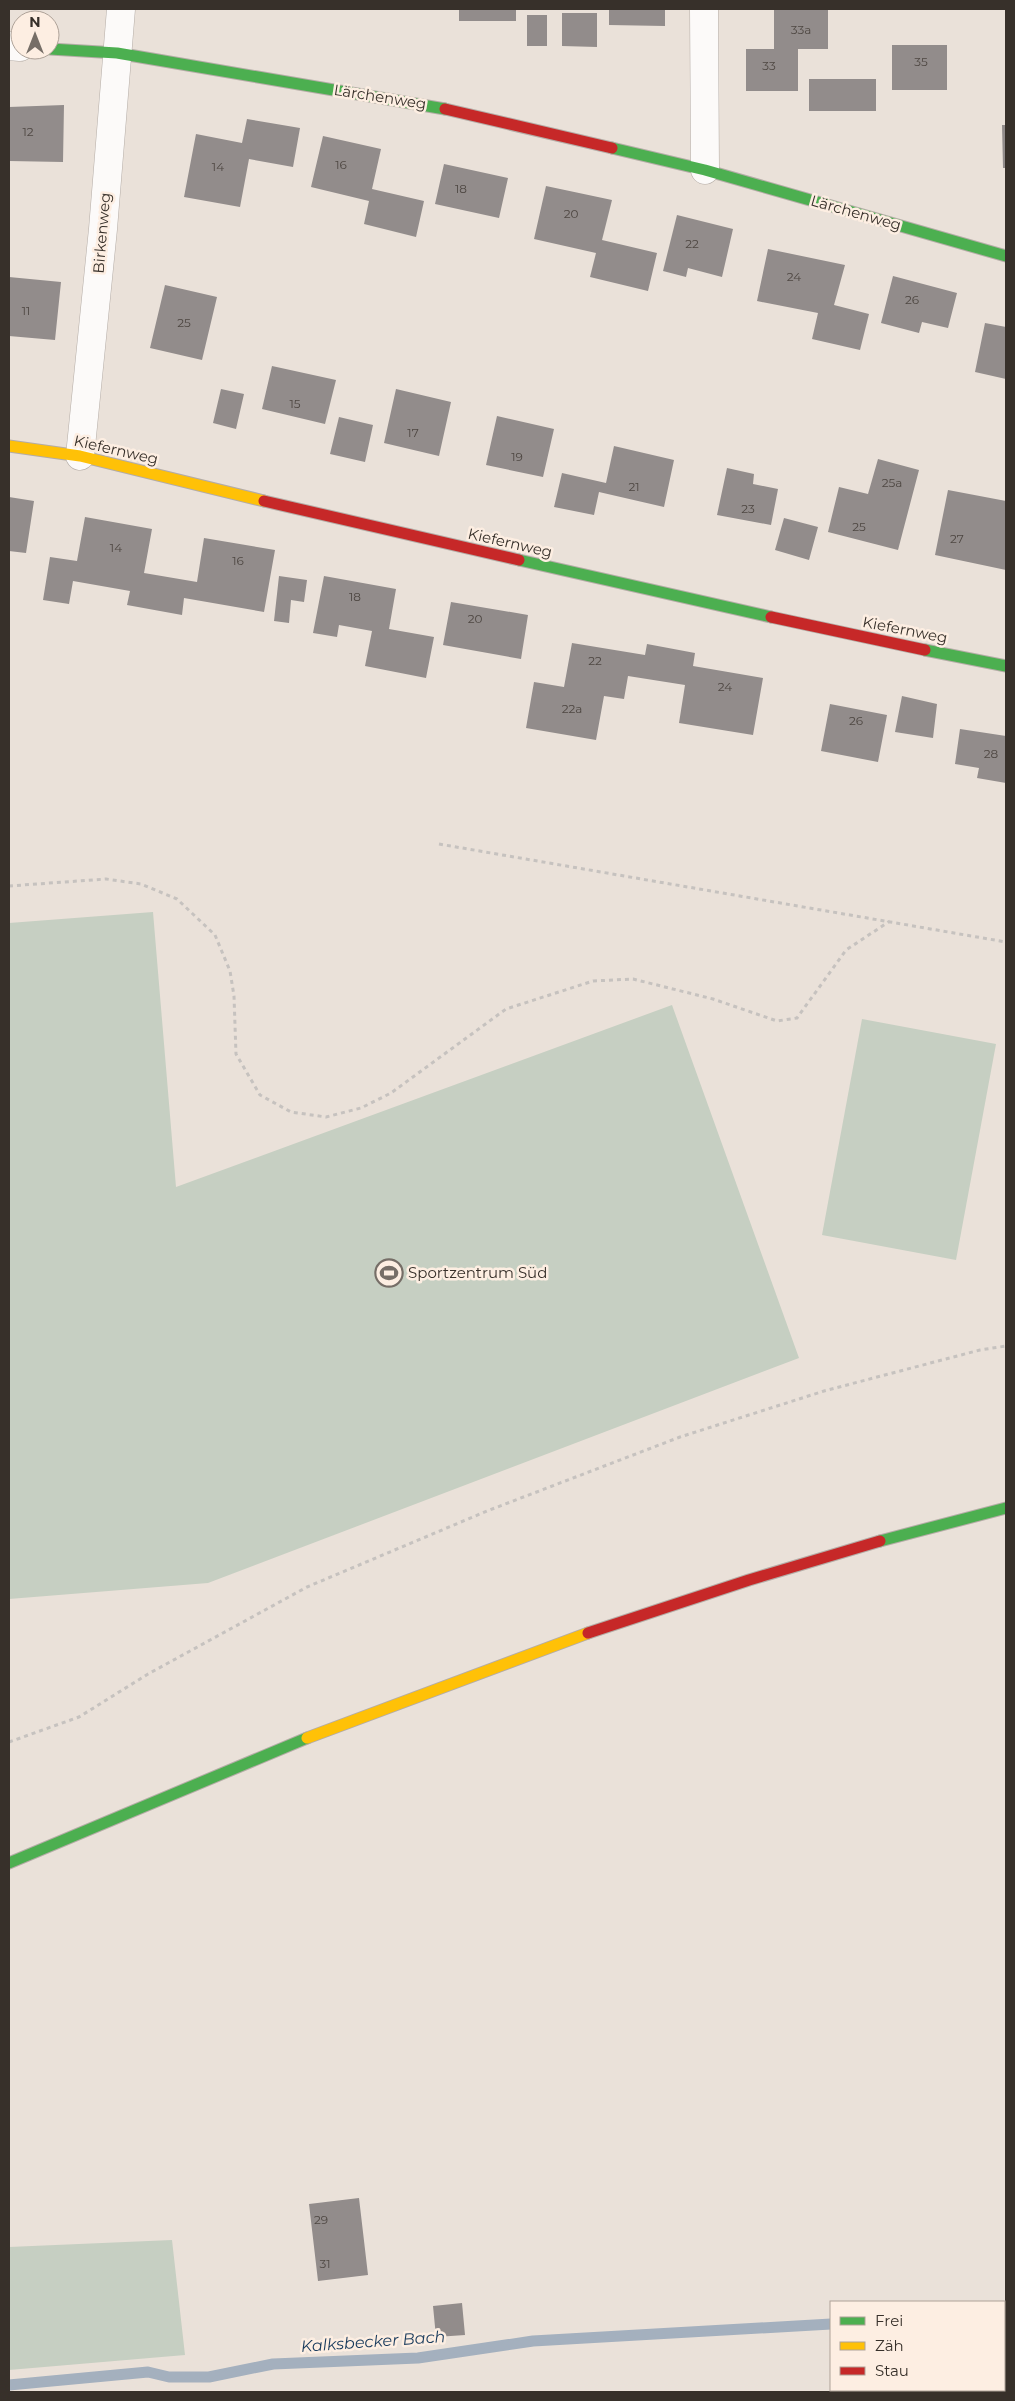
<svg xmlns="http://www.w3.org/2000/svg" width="1015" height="2401" viewBox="0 0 1015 2401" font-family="Montserrat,sans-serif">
	<rect width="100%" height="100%" fill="#eae1d9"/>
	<!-- green -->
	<path fill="#c6cfc2" d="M153 912 176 1187 672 1005 799 1358 208 1583 9 1599V923Z
		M862 1019 996 1044 956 1260 822 1235Z
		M172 2240 185 2355 9 2370V2247Z"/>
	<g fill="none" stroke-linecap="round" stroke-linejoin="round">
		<!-- stream -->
		<path stroke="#a4b0be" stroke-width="11" d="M1004 2317H1006
			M9 2385 148 2372 169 2377H209L273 2364 418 2358 533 2341 831 2324"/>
	</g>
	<!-- building -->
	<path fill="#928c8b" d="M459 9H516V21H459Z
		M609 9H665V26L609 25Z
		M774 10H828V49H798V91H746V49H774Z
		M562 13H597V47L562 46Z
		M527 15H547V46H527Z
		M892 45H947V90H892Z
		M809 79H876V111H809Z
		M64 105 63 162 9 161V107Z
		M247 119 300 128 293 167 249 159 240 207 184 197 196 134 242 143Z
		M1002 125H1006V168H1003Z
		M323 136 381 149 372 189 424 201 416 237 364 224 369 201 311 187Z
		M444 164 508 178 499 218 435 204Z
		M546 186 612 200 602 240 657 253 648 291 590 277 596 253 534 239Z
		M677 215 733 229 722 277 688 268 686 277 663 271Z
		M768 249 845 265 834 305 869 314 860 350 812 339 818 313 757 301Z
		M893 276 957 293 948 328 922 322 919 333 881 323Z
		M9 277 61 282 55 340 9 336Z
		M165 285 217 297 202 360 150 348Z
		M985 323 1006 327V379L975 372Z
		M272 366 336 380 325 424 262 409Z
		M221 389 244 394 236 429 213 423Z
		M396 389 451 402 439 456 384 443Z
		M497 416 554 429 543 477 486 465Z
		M339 417 373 425 365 462 330 454Z
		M614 446 674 460 664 507 599 492 594 515 554 507 562 473 606 483Z
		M878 459 919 470 898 550 828 532 839 487 868 494Z
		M727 468 754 474 753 484 778 489 771 525 717 515Z
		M948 490 1006 501V570L935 555Z
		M9 497 34 501 26 553 9 551Z
		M85 517 152 529 144 573 197 582 204 538 275 550 264 612 184 598 182 615 127 605 130 591 73 581 69 604 43 600 50 557 77 561Z
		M784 518 818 527 809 560 775 550Z
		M279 576 307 580 304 602 291 600 289 623 274 621Z
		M324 576 396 589 389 629 434 637 426 678 365 666 372 631 339 625 337 637 313 633Z
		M451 602 528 615 521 659 443 645Z
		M572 643 645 655 647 644 695 653 693 666 763 678 753 735 679 723 685 685 628 676 624 699 604 696 596 740 526 728 534 682 564 687Z
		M902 696 937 704 933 738 895 732Z
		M830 704 887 715 878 762 821 751Z
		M960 729 1006 736V783L977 778 979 768 955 764Z
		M359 2198 368 2275 318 2281 309 2204Z
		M462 2303 465 2335 436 2337 433 2306Z"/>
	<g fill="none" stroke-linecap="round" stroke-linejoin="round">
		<!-- street casing -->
		<g stroke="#b4aca6" stroke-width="29">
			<path id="street" d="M704 9 705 170
				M9 46 20 47
				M80 456 103 229 121 9"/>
		</g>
		<!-- fast casing -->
		<g stroke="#b4aca6" stroke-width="13">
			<path id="fast" d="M50 49 117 53 445 109
				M612 148 705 170 1006 256
				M519 560 771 617
				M925 650 1006 666
				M880 1541 1006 1508
				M9 1863 307 1738"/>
		</g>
		<!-- slow casing -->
		<g stroke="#b4aca6" stroke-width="13">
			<path id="slow" d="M9 446 80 456 264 501
				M307 1738 588 1633"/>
		</g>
		<!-- jam casing -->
		<g stroke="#b4aca6" stroke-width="13">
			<path id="jam" d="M445 109 612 148
				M264 501 519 560
				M771 617 925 650
				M588 1633 749 1580 880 1541"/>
		</g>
		<!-- path -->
		<path stroke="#c6c2bf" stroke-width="3" stroke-dasharray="4 4" stroke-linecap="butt" d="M439 844 1006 942
			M9 886 106 879 141 884 177 899 215 935 230 971 234 996 236 1054 260 1095 291 1112 326 1117 361 1108 391 1093 506 1009 593 981 633 979 713 999 777 1021 797 1018 846 950 890 921
			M9 1742 79 1717 148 1674 307 1587 487 1511 680 1437 824 1391 980 1350 1006 1346"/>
		<!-- street -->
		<use href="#street" stroke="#fcfaf9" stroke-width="28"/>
		<!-- fast -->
		<use href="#fast" stroke="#4caf50" stroke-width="11"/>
		<!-- slow -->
		<use href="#slow" stroke="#ffc107" stroke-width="11"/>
		<!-- jam -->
		<use href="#jam" stroke="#c62828" stroke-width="11"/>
	</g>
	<!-- icons -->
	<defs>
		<g id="stadium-ring" transform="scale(1.4375)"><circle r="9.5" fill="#fdeee2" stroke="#766e67" stroke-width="1.5"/><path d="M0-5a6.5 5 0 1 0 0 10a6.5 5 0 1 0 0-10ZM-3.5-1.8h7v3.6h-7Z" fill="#766e67"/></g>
	</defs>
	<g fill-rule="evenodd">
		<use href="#stadium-ring" x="389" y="1273"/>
	</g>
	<g text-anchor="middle" stroke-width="5" stroke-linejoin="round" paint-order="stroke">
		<!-- number labels -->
		<g font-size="12" fill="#4e4742">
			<text x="801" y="34">33a</text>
			<text x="921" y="66">35</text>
			<text x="769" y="70">33</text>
			<text x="28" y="136">12</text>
			<text x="341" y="169">16</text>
			<text x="218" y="171">14</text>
			<text x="461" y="193">18</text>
			<text x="571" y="218">20</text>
			<text x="692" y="248">22</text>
			<text x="794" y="281">24</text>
			<text x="912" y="304">26</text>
			<text x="26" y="315">11</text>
			<text x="184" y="327">25</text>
			<text x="295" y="408">15</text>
			<text x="413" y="437">17</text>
			<text x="517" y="461">19</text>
			<text x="892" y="487">25a</text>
			<text x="634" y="491">21</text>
			<text x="748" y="513">23</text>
			<text x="859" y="531">25</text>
			<text x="957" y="543">27</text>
			<text x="116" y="552">14</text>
			<text x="238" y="565">16</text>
			<text x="355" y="601">18</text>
			<text x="475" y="623">20</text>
			<text x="595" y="665">22</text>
			<text x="725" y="691">24</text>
			<text x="572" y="713">22a</text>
			<text x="856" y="725">26</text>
			<text x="991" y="758">28</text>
			<text x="321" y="2224">29</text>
			<text x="325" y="2268">31</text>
		</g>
		<!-- street labels -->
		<g font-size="15" fill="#37302a" stroke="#fdeee2">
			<text transform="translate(380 97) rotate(9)" y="5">Lärchenweg</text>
			<text transform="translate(856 213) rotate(16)" y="5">Lärchenweg</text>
			<text transform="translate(102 233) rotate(-85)" y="5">Birkenweg</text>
			<text transform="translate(116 450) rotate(13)" y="5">Kiefernweg</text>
			<text transform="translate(510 543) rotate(13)" y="5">Kiefernweg</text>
			<text transform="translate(905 630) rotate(11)" y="5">Kiefernweg</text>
		</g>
		<!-- poi labels -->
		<g font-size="15" fill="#37302a" stroke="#fdeee2" text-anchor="start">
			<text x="408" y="1278">Sportzentrum Süd</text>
		</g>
		<!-- water labels -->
		<g font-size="16" font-style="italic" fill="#183a5c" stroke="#fdeee2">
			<text transform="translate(373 2341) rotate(-4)" y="6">Kalksbecker Bach</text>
		</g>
	</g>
	<!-- border -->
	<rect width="1015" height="2401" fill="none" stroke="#37302a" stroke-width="20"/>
	<!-- legend -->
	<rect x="830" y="2301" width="175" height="90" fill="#fdeee2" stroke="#aea298"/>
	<rect x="840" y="2317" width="25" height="8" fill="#4caf50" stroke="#aea298"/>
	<text x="875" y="2326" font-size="15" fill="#37302a">Frei</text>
	<rect x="840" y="2342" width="25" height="8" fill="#ffc107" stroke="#aea298"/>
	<text x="875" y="2351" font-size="15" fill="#37302a">Zäh</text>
	<rect x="840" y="2367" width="25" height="8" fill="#c62828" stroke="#aea298"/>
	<text x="875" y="2376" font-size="15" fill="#37302a">Stau</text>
	<!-- north arrow -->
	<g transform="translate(35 35)"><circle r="24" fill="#fdeee2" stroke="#aea298"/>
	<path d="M0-4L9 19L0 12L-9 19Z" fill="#766e67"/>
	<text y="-8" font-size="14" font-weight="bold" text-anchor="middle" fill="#37302a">N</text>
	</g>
</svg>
